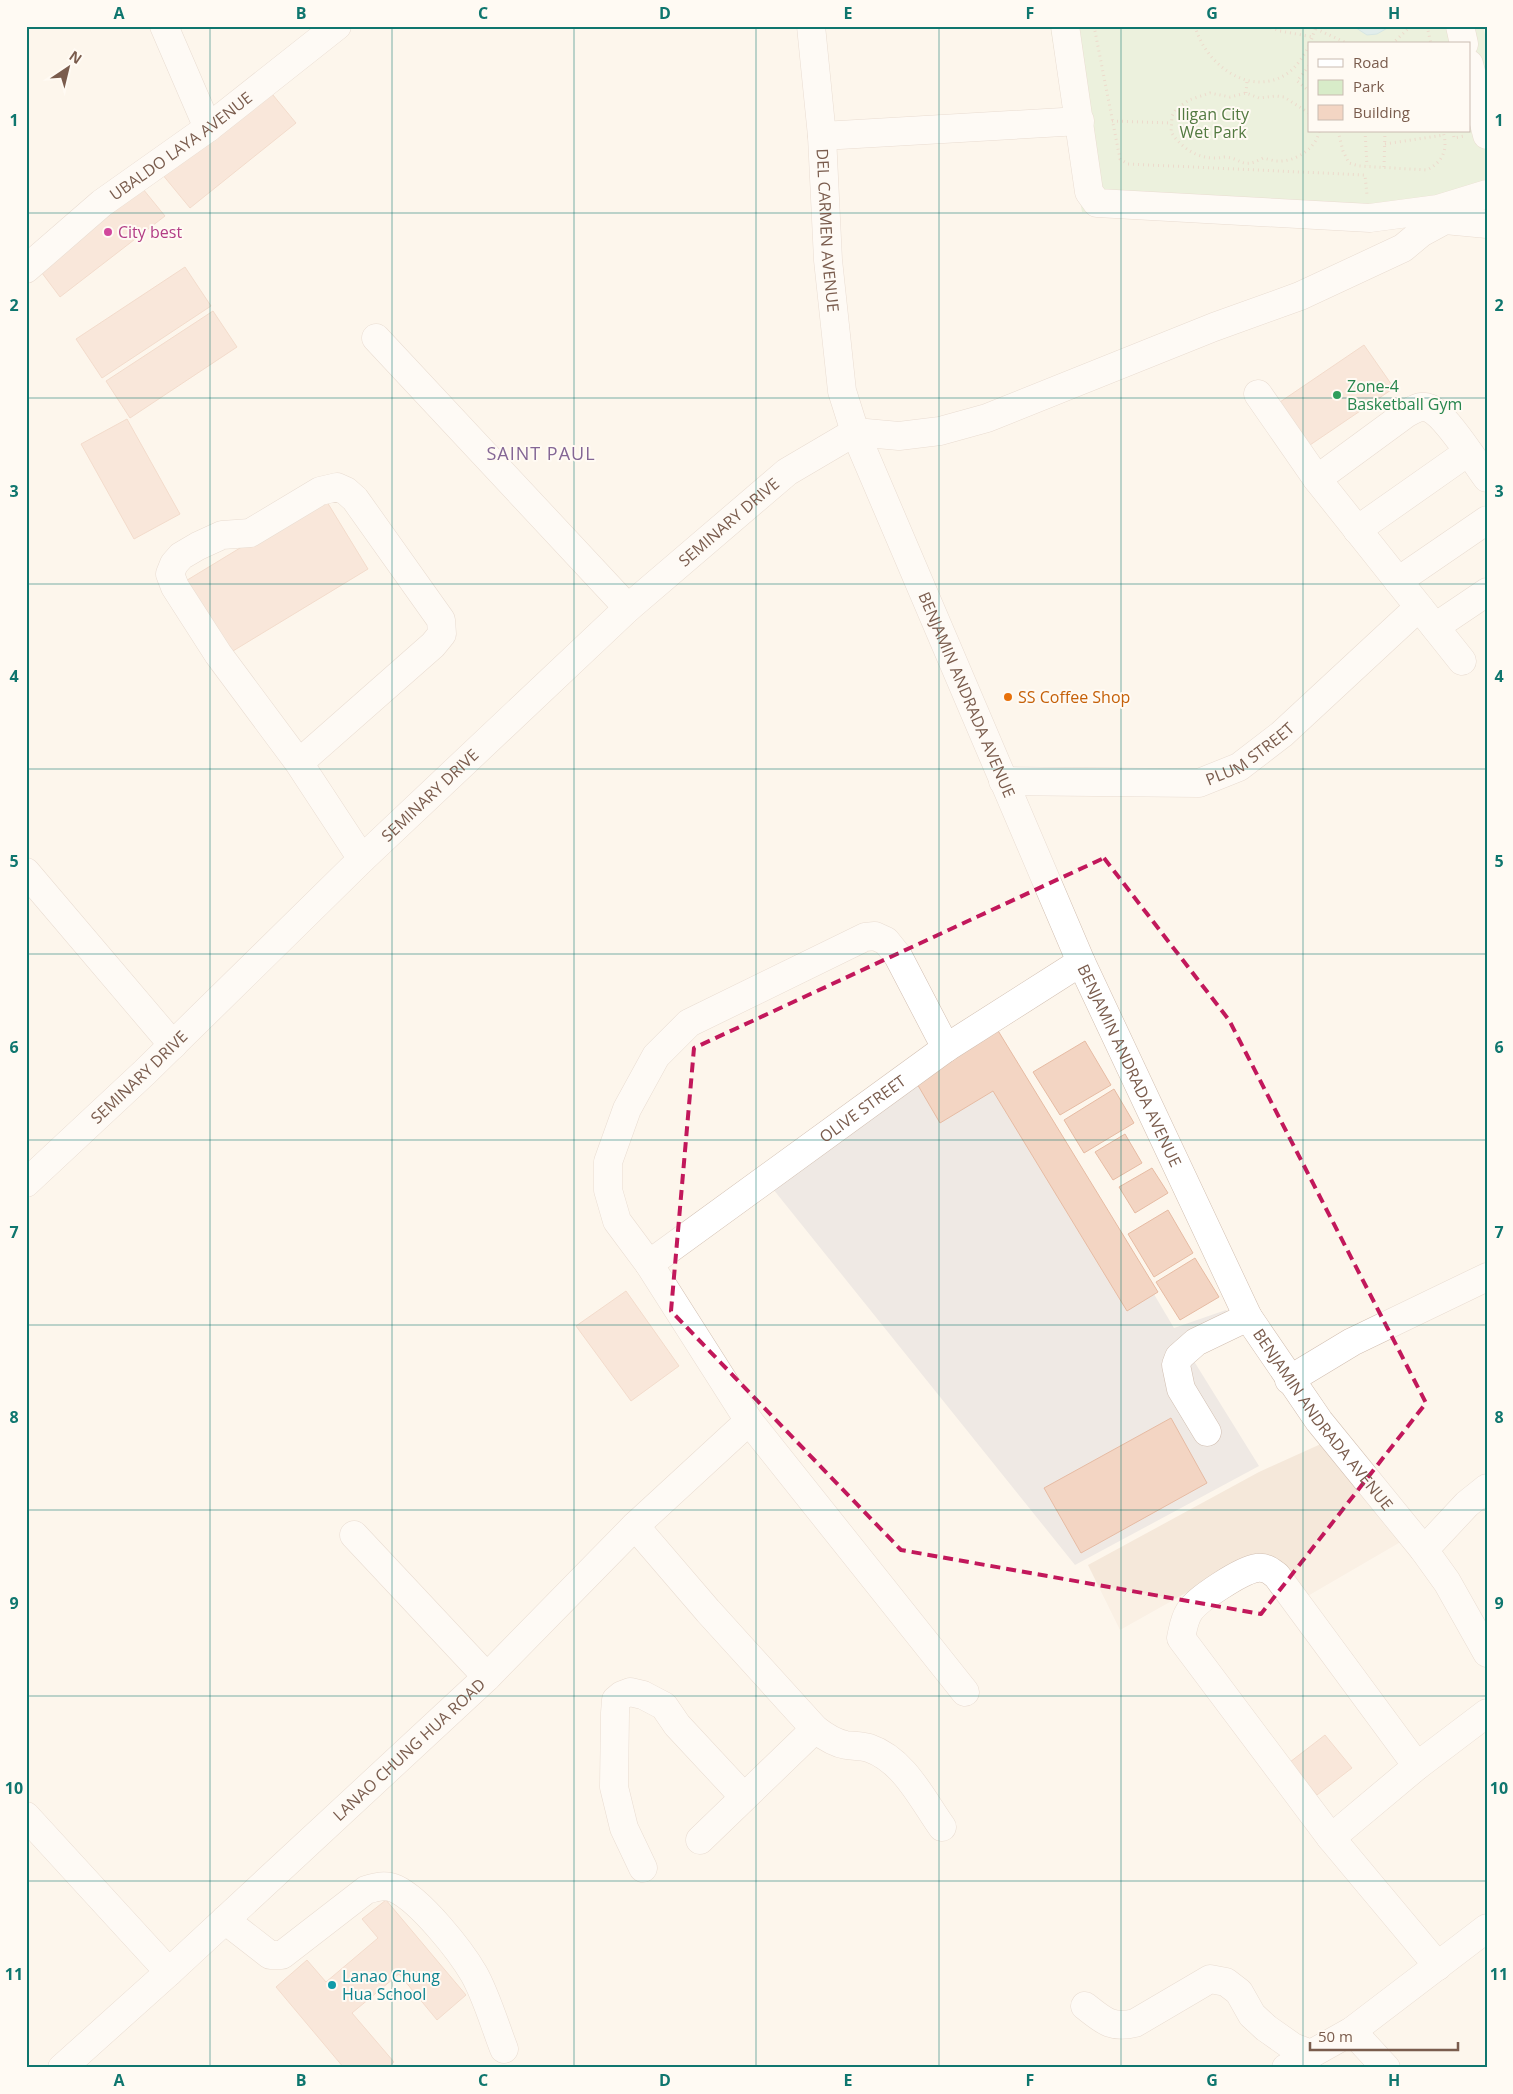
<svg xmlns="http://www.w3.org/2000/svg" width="1513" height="2094" viewBox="0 0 1513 2094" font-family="'Open Sans',sans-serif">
	<rect width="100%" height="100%" fill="#fdf6ec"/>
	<!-- residential -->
	<path fill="#f5e8da" d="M1323 1443 1404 1540 1294 1604 1257 1553 1120 1630 1088 1565 1259 1472Z"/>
	<!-- industrial -->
	<path fill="#efe9e4" d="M997 1029 1174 1328 1226 1310 1242 1336 1192 1358 1259 1466 1075 1565 769 1184Z"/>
	<!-- green -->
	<path fill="#d8ecc9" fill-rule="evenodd" d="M1050 26H1483L1487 42V200L1382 228 1082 212ZM1309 44H1469V131H1309Z"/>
	<!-- water -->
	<path fill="#bfe3e8" stroke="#a5d3da" d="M1353 26H1391L1377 34 1367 35Z"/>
	<!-- building -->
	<path fill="#f3d5c3" stroke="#e6bba3" d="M268 89 296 123 190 208 162 174Z
		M143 189 165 216 60 297 39 269Z
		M185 267 211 306 102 378 76 339Z
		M213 311 237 347 130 418 106 381Z
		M1364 345 1394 388 1310 445 1280 402Z
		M127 419 180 514 134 539 81 444Z
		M324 497 368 569 228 654 184 582Z
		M997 1029 1158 1292 1127 1311 993 1091 940 1123 916 1082Z
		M1085 1041 1111 1085 1060 1115 1033 1072Z
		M1114 1089 1134 1123 1084 1153 1064 1120Z
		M1125 1134 1142 1163 1113 1180 1095 1152Z
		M1152 1168 1168 1193 1135 1213 1119 1187Z
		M1168 1210 1193 1253 1154 1277 1128 1234Z
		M1195 1258 1219 1297 1180 1320 1156 1282Z
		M626 1291 679 1366 631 1401 576 1326Z
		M1171 1418 1207 1483 1081 1553 1044 1488Z
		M1325 1735 1352 1768 1317 1795 1290 1762Z
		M386 1900 466 1995 437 2020 399 1974 352 2013 394 2062 387 2068H344L276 1987 307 1960 326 1982 378 1938 362 1919Z"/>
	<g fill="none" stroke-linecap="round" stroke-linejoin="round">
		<!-- minor casing -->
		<g stroke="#d1beb0" stroke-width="29">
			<g id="minor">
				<path d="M164 26 208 128"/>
				<path id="s1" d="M811 26 822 136 828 260 842 391 855 432 1081 962 1248 1317 1319 1421 1424 1550 1447 1582 1487 1653"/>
				<path d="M1065 26 1089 192 1097 203 1370 218 1438 209 1487 194"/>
				<path d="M1460 26 1464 44"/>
				<path d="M1469 64 1487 135"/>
				<path d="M822 136 1080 121"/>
				<path id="s2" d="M26 269 102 203 208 128 337 26"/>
				<path d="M376 338 628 608"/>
				<path d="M1258 394 1317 479 1462 661"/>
				<path d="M855 432 899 436 940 431 987 418 1214 327 1300 296 1403 248 1421 233 1445 220 1487 224"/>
				<path d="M1317 479 1407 413C1414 410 1421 404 1429 408 1446 415 1475 462 1487 478"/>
				<path d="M1357 530 1468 452"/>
				<path d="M1398 581 1487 520"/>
				<path d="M1435 627 1487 592"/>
				<path d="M299 763 433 645 442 634 441 620 355 499 346 491 337 487 320 491 250 533 222 535 198 546 181 556 174 564 170 574 175 587 218 654 299 763 362 859"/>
				<path id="s3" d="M1003 781 1199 783 1239 767 1282 734 1419 607"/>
				<path d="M26 872 173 1045"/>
				<path d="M946 1048 898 956 886 941 875 936 865 937 689 1023 656 1056 627 1109 608 1162V1190L617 1221 649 1264 749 1421 965 1692"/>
				<path id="s4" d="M26 1183 145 1072 362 859 628 608 787 472 855 432"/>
				<path id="s5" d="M649 1264 946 1048 1081 962"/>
				<path d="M1289 1380 1352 1342 1487 1277"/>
				<path d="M1207 1432 1181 1389 1176 1365 1179 1357 1196 1342 1248 1317"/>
				<path d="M635 1526 708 1611 815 1729C824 1736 834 1743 846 1745 853 1746 862 1746 869 1748 904 1760 922 1799 942 1827"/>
				<path d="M354 1535 487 1677"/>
				<path d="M1424 1550 1467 1504 1487 1488"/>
				<path d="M1417 1766 1277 1576C1271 1571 1266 1567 1257 1568 1242 1570 1197 1599 1189 1612 1184 1620 1183 1629 1181 1638L1331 1838 1438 1966"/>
				<path d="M26 1816 169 1972"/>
				<path d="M1331 1838 1417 1766 1487 1713"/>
				<path d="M700 1840 815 1729"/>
				<path d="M643 1868 624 1828 614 1787 615 1713 616 1700 622 1695 630 1692 643 1695 664 1706 677 1725 744 1797"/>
				<path d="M225 1920 270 1955H282L366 1890C376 1887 385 1884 396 1889 421 1901 460 1950 474 1974 486 1995 495 2026 504 2049"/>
				<path d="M1085 2006C1103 2020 1111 2029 1135 2023L1210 1979 1226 1982 1239 1992 1252 2015 1266 2028 1293 2047 1311 2054"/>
				<path d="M1352 2031 1386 2068"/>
				<path id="s6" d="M62 2068 169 1972 487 1677 635 1526 749 1421"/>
				<path d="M1286 2068 1352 2031 1487 1928"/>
			</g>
		</g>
		<!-- path -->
		<path stroke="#d9b8a5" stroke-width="3" stroke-dasharray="1 4" stroke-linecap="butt" d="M1094 26 1120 159 1128 164 1365 175 1367 195
			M1195 26C1205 64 1250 99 1288 73 1297 67 1304 55 1309 46
			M1266 26 1280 31 1313 37
			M1427 26 1431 44
			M1316 29 1349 44
			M1310 44 1316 26
			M1392 44 1411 26
			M1309 66 1297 81 1309 91
			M1246 93 1247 81
			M1309 113 1284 97 1276 96 1259 98 1246 93 1230 97 1210 93 1189 100 1176 109 1172 116 1171 132C1181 148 1198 159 1217 158 1220 158 1222 157 1225 157 1242 158 1241 170 1263 158 1268 159 1273 161 1278 161 1295 162 1317 148 1319 131
			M1112 121 1171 123
			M1338 131 1343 151 1349 163 1359 166 1427 170C1444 161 1448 149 1443 131
			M1365 131 1367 166
			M1453 131 1454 138 1464 136
			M1385 144 1444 135
			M1384 167 1385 131"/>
		<!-- minor -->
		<use href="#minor" stroke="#fff" stroke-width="28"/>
	</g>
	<!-- marked area -->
	<path d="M0 0H1513V2094H0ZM1104 858 1229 1020 1426 1403 1261 1614 901 1550 671 1311 694 1048Z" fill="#fdf6ec" fill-opacity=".55" fill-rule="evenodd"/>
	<path fill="none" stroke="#c2185b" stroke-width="4" stroke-dasharray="10 6" stroke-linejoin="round" d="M1104 858 1229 1020 1426 1403 1261 1614 901 1550 671 1311 694 1048Z"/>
	<!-- grid -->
	<path fill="none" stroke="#0f766e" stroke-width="1" stroke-opacity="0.55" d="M210 26V2068M392 26V2068M574 26V2068M756 26V2068M939 26V2068M1121 26V2068M1303 26V2068M26 213H1487M26 398H1487M26 584H1487M26 769H1487M26 954H1487M26 1140H1487M26 1325H1487M26 1510H1487M26 1696H1487M26 1881H1487"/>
	<!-- markers -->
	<circle fill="#d1479c" stroke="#fffaf3" stroke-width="2" cx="108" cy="232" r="5"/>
	<circle fill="#2e9e5b" stroke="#fffaf3" stroke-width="2" cx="1337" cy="395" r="5"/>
	<circle fill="#e8710a" stroke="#fffaf3" stroke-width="2" cx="1008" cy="697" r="5"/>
	<circle fill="#0f9aa8" stroke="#fffaf3" stroke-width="2" cx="332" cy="1985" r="5"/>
	<g text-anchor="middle" stroke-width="4" stroke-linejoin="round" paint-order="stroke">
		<!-- park labels -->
		<g font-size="16" fill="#537a41" stroke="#fffaf3">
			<text x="1213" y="120">Iligan City<tspan x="1213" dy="18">Wet Park</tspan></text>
		</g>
		<!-- street labels -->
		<g font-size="16" fill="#7a5c4d" stroke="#fffaf3">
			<text dy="6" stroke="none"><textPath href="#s2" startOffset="198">UBALDO LAYA AVENUE</textPath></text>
			<text dy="6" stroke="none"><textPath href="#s1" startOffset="205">DEL CARMEN AVENUE</textPath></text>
			<text dy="6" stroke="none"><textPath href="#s4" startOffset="965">SEMINARY DRIVE</textPath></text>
			<text dy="6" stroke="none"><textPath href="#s1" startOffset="695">BENJAMIN ANDRADA AVENUE</textPath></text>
			<text dy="6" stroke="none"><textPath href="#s3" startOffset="255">PLUM STREET</textPath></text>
			<text dy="6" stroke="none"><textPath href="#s4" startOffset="560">SEMINARY DRIVE</textPath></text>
			<text dy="6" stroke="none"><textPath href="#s1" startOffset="1100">BENJAMIN ANDRADA AVENUE</textPath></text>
			<text dy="6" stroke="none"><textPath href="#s4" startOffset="155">SEMINARY DRIVE</textPath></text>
			<text dy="6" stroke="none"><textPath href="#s5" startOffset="264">OLIVE STREET</textPath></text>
			<text dy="6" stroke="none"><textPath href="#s1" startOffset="1505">BENJAMIN ANDRADA AVENUE</textPath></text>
			<text dy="6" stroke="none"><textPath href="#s6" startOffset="471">LANAO CHUNG HUA ROAD</textPath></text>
		</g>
		<!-- hotel labels -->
		<g font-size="16" fill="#b23c85" stroke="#fffaf3" text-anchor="start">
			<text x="118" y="238">City best</text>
		</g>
		<!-- leisure labels -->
		<g font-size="16" fill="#27864d" stroke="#fffaf3" text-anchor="start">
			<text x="1347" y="392">Zone-4<tspan x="1347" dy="18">Basketball Gym</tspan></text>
		</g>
		<!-- food labels -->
		<g font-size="16" fill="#c56008" stroke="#fffaf3" text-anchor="start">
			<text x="1018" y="703">SS Coffee Shop</text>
		</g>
		<!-- culture labels -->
		<g font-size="16" fill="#0d838f" stroke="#fffaf3" text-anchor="start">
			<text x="342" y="1982">Lanao Chung<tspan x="342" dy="18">Hua School</tspan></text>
		</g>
		<!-- neighbourhood labels -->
		<g font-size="18" letter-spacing="1" fill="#846695" stroke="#fffaf3">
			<text x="541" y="460">SAINT PAUL</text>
		</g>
	</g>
	<!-- border -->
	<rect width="1513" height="2094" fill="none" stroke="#fffaf3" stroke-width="55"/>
	<!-- legend -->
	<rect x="1308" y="42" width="162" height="90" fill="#fffaf3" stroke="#cabbb1"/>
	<rect x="1318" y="59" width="25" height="8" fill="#ffffff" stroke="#cabbb1"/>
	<text x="1353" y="68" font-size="15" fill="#7a5c4d">Road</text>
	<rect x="1318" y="80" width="25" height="15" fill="#d8ecc9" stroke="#cabbb1"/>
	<text x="1353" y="92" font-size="15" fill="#7a5c4d">Park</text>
	<rect x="1318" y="105" width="25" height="15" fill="#f3d5c3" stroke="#cabbb1"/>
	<text x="1353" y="118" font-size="15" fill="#7a5c4d">Building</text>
	<!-- north arrow -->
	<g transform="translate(68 68) rotate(35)" stroke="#fffaf3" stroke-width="4" paint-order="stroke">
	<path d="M0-4L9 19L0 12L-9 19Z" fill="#7a5c4d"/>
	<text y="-8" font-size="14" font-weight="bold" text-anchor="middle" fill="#7a5c4d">N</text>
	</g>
	<!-- scale -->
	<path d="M1310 2042v8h148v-8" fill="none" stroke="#7a5c4d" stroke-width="2.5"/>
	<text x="1318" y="2042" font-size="15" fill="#7a5c4d" stroke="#fffaf3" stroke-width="4" paint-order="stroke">50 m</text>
	<rect x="28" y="28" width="1458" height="2038" fill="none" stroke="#0f766e" stroke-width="2"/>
	<g font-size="16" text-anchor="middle" font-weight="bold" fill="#0f766e">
		<text x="119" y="19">A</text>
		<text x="301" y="19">B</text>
		<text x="483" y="19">C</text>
		<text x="665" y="19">D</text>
		<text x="848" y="19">E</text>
		<text x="1030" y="19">F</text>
		<text x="1212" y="19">G</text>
		<text x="1394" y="19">H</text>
		<text x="14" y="126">1</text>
		<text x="1499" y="126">1</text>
		<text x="14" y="311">2</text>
		<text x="1499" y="311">2</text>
		<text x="14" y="497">3</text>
		<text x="1499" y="497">3</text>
		<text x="14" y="682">4</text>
		<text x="1499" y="682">4</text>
		<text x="14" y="867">5</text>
		<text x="1499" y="867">5</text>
		<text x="14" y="1053">6</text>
		<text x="1499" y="1053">6</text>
		<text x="14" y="1238">7</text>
		<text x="1499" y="1238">7</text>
		<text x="14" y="1423">8</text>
		<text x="1499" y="1423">8</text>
		<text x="14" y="1609">9</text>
		<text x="1499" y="1609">9</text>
		<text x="14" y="1794">10</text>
		<text x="1499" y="1794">10</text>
		<text x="14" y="1980">11</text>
		<text x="1499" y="1980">11</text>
		<text x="119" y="2086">A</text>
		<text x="301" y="2086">B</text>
		<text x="483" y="2086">C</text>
		<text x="665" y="2086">D</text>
		<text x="848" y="2086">E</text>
		<text x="1030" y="2086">F</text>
		<text x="1212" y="2086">G</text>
		<text x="1394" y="2086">H</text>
	</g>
</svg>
